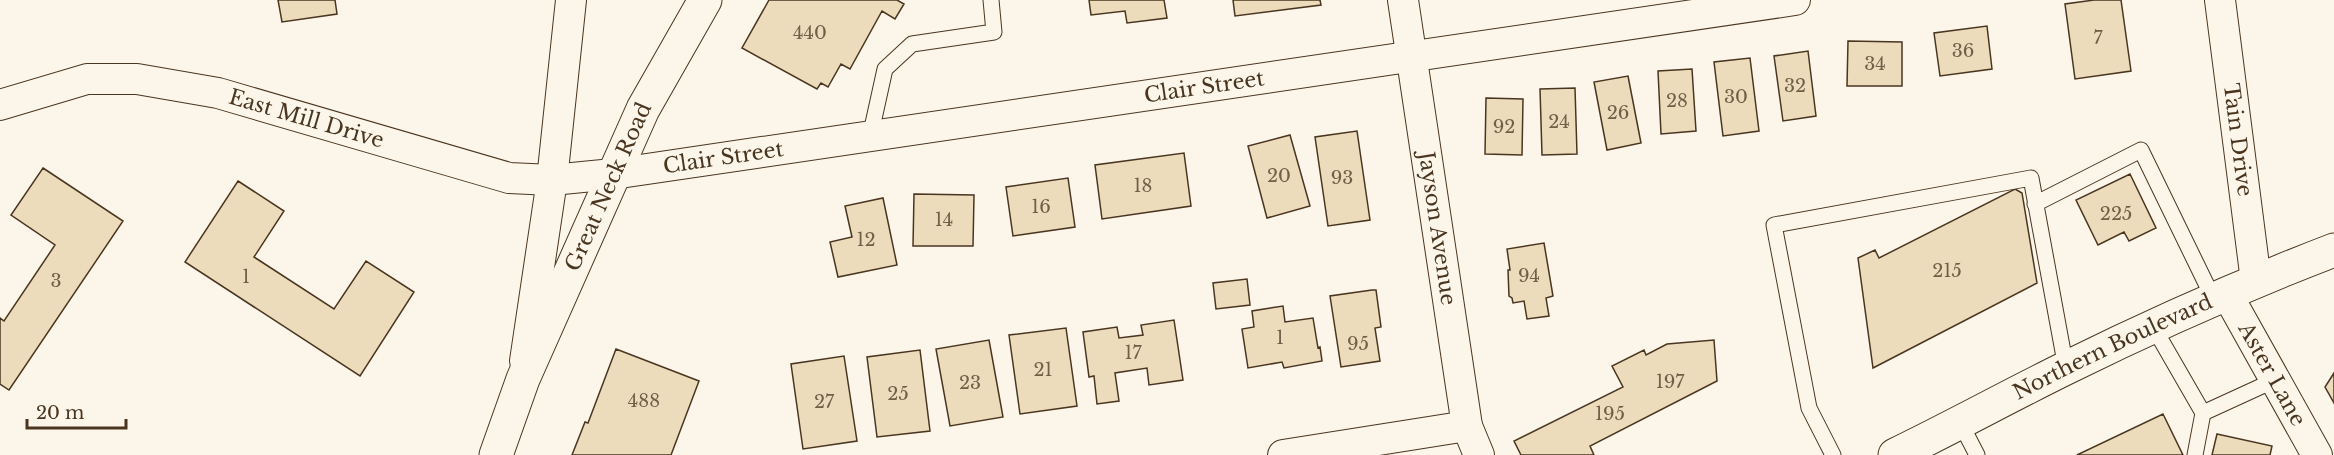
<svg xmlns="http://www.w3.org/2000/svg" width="2334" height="455" viewBox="0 0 2334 455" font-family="'Libre Baskerville',serif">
	<rect width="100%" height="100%" fill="#fbf6e9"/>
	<!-- building -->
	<path fill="#ecdcbc" stroke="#4a3520" stroke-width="1.5" d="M278 0H335L337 14 282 22Z
		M769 0H897L904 4 895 19 882 11 850 69 841 64 828 87 821 83 817 89 742 48Z
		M1089 0H1164L1167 18 1127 23 1125 11 1091 15Z
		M1233 0H1320L1321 5 1235 16Z
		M2094 0H2121L2131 71 2075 79 2065 4Z
		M1987 26 1992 69 1940 76 1934 33Z
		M1848 41 1902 42V86H1847Z
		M1808 51 1816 116 1783 121 1774 56Z
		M1750 58 1759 131 1723 136 1714 62Z
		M1692 69 1696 131 1661 134 1658 71Z
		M1628 76 1641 143 1607 150 1594 82Z
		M1575 88 1577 154 1542 155 1540 89Z
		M1486 98 1523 99 1522 155 1485 154Z
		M1357 131 1370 220 1328 226 1315 137Z
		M1290 135 1310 206 1267 218 1248 146Z
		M1184 153 1191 206 1102 219 1095 165Z
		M43 168 123 221 9 390 0 384V318L4 321 55 245 11 215Z
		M2130 174 2156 228 2129 241 2124 232 2098 245 2076 200Z
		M1068 178 1075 227 1013 236 1006 187Z
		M238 181 284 211 254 257 334 309 366 261 414 292 360 376 185 262Z
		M2015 189 2022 193 2037 283 1873 368 1858 258 1875 250 1879 258Z
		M914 194 974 195 973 246H913Z
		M883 198 897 265 838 277 830 242 852 237 845 206Z
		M1544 243 1553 296 1546 298 1549 316 1527 319 1524 301 1513 303 1512 298 1509 296 1508 270H1510L1507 249Z
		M1247 279 1250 305 1216 309 1213 283Z
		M1372 290H1376L1381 327 1375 328 1380 361 1341 367 1330 296Z
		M1283 306 1285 322 1313 318 1318 348 1320 347 1322 361 1284 368 1282 362 1248 368 1242 329 1254 327 1252 311Z
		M1174 320 1183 380 1149 385 1147 368 1115 373 1119 401 1097 404 1094 376 1089 377 1083 332 1117 327 1119 338 1143 335 1141 325Z
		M1066 328 1077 406 1020 414 1009 335Z
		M989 340 1003 417 950 426 936 349Z
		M1714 340 1717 381 1590 446 1594 455H1521L1514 441 1623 387 1612 366 1644 350 1646 355 1667 344Z
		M616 349 699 381 671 455H572L585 422 588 423Z
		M920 350 930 431 877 437 867 357Z
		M844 356 857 441 803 449 791 364Z
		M2334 373V403L2325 387Z
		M2163 414 2183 455H2077Z
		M2217 434 2272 446 2270 455H2212Z"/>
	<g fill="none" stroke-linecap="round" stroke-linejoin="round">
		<!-- lane casing -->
		<g stroke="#4a3520" stroke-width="17">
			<path id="lane" d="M870 137 885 69 912 44 994 32 991 0
				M2035 204 2141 150 2214 300
				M2154 328 2203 413 2195 455
				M2203 413 2275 380
				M1961 424 1977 455
				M1833 455 1809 408 1774 225 2031 178 2066 368"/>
		</g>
		<!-- street casing -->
		<g stroke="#4a3520" stroke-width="32">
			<g id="street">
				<path id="s1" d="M1403 0 1467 426 1479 455"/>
				<path id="s2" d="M2220 0 2256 281"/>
				<path id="s3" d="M0 105 87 79H137L218 93 509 178 552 180 613 174 1795 0"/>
				<path id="s4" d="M2227 294 2317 455"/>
				<path d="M525 361 552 180 571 0"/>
				<path d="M1283 455 1467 426"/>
			</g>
		</g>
		<!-- secondary casing -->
		<g stroke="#4a3520" stroke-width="35">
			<g id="secondary">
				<path id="s5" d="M496 455 523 379 643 109 705 0"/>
			</g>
		</g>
		<!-- primary casing -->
		<g stroke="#4a3520" stroke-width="35">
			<g id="primary">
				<path id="s6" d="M1895 455C1953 427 2009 396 2066 368 2153 325 2243 285 2334 250"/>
			</g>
		</g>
		<!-- lane -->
		<use href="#lane" stroke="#fbf6e9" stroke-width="15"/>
		<!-- street -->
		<use href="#street" stroke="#fbf6e9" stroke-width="30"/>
		<!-- secondary -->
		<use href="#secondary" stroke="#fbf6e9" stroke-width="33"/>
		<!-- primary -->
		<use href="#primary" stroke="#fbf6e9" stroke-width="33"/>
	</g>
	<g text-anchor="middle" stroke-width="4.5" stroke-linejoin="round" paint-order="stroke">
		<!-- number labels -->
		<g font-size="18" fill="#725f47">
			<text x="810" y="39">440</text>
			<text x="2098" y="44">7</text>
			<text x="1963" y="57">36</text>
			<text x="1875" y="70">34</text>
			<text x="1795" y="92">32</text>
			<text x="1736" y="103">30</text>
			<text x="1677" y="107">28</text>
			<text x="1618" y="119">26</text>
			<text x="1559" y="128">24</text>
			<text x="1504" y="133">92</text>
			<text x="1279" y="182">20</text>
			<text x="1342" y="184">93</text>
			<text x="1143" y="192">18</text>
			<text x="1041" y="213">16</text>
			<text x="2116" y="220">225</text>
			<text x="944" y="226">14</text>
			<text x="866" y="246">12</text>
			<text x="1947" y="277">215</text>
			<text x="1529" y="282">94</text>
			<text x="246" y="283">1</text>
			<text x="56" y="287">3</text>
			<text x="1280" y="344">1</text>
			<text x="1358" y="350">95</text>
			<text x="1133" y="359">17</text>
			<text x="1043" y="376">21</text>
			<text x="1670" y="388">197</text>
			<text x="970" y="389">23</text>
			<text x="898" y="400">25</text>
			<text x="644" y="407">488</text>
			<text x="824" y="408">27</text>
			<text x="1610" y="420">195</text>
		</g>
		<!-- street labels -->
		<g font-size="21" fill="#4a3520" stroke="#fbf6e9">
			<text dy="7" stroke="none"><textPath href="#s3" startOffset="1228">Clair Street</textPath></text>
			<text dy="7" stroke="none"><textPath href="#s3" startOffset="315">East Mill Drive</textPath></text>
			<text dy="7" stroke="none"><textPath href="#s2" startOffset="141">Tain Drive</textPath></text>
			<text dy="7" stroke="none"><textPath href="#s3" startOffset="742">Clair Street</textPath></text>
			<text dy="7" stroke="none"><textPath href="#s5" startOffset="291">Great Neck Road</textPath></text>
			<text dy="7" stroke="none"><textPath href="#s1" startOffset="231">Jayson Avenue</textPath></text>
			<text dy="7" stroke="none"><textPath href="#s6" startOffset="243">Northern Boulevard</textPath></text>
			<text dy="7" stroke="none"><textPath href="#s4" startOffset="92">Aster Lane</textPath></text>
		</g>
	</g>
	<!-- scale -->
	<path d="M27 419v9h99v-9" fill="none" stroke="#4a3520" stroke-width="3"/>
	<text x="36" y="419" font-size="18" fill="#4a3520" stroke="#fbf6e9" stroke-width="4.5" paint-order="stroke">20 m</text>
</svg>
